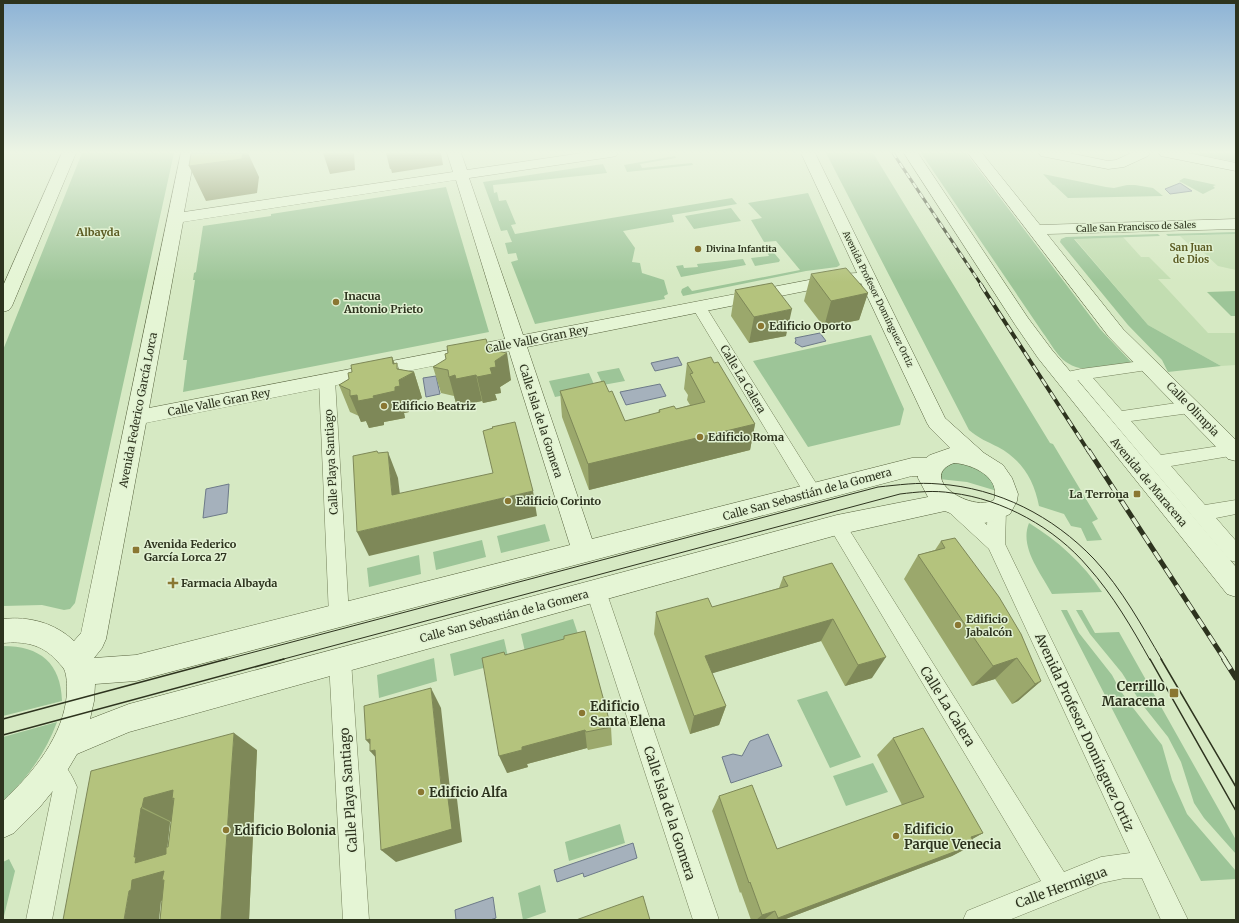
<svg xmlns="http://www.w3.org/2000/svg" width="1239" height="923" viewBox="0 0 1239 923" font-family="Merriweather,serif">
	<rect width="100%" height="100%" fill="#d6e9c3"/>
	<!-- farmland -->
	<path fill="#c2ddb1" d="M1236 234V270L1218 266 1203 252 1198 253 1180 236Z
		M1123 237 1141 257H1149L1171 279H1158L1208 333H1236V365L1221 366 1148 325 1074 238Z"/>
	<!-- green -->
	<path fill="#9dc598" d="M82 153H174L75 603 70 609 64 610 42 605 3 606V350Z
		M826 153H873L1050 443 1053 444 1098 519 1092 522 1102 540 1087 541 1081 528 1071 526 1064 514 1039 506C1034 480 1022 460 998 447 988 442 978 438 969 430Z
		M921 153H966L1100 329 1133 364C1113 367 1084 375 1066 362 1057 356 1050 342 1043 333Z
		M1191 153H1236V162Z
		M675 156 676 158 640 164 642 168 692 163 693 165 627 172 624 165Z
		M603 164 607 173 493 185 494 193 497 192 499 201 506 200 516 224 511 225 515 234 732 198 737 204 672 215 674 222 623 231 635 248 632 262 640 263 642 273 664 280 668 294 664 296 665 299 535 324 511 262 518 260 516 253 508 254 505 243 512 242 507 230 501 231 483 182Z
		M1043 174 1106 187 1114 188 1127 185H1135L1153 188 1163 196 1068 198 1054 185 1077 183 1053 185Z
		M1184 178 1216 185 1213 186 1215 188 1203 194 1179 181Z
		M446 187 489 332 183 392 187 360H183L195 280H193L194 273 196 272 203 226 271 216V214Z
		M808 193 840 265 837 267 806 271 683 296 681 292 682 289 688 286 692 291 800 270 776 241 764 242 751 220 762 218 748 203Z
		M731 208 741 221 694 229 685 216Z
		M1236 232V234L1168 236 1166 234Z
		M1158 234 1160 236 1074 239 1148 325 1221 366 1168 372 1162 360 1128 325 1060 242 1061 239 1066 237Z
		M764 246 769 247 780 260 779 262 755 266 751 258 769 256Z
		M743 259 746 265 681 277 676 266 683 265 684 268 698 267 697 264Z
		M1236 291V316H1231L1207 292Z
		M871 335 904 409 900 425 808 447 753 361Z
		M619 368 625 381 603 385 597 372Z
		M589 373 596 389 555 397 549 381Z
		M960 462 987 473 997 491 967 482 939 479 940 471 951 463Z
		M1029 523C1058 541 1083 563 1102 592L1052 594C1041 573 1019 547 1029 523Z
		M545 524 550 541 501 553 497 536Z
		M482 540 486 557 436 570 433 552Z
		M419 555 421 574 369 587 367 568Z
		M1061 610H1067L1079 633 1112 675 1120 690 1130 704 1162 745 1172 780 1187 814 1236 871V879L1201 881Z
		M1076 610H1082L1095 633 1119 632 1236 840V854L1204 818 1194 803 1181 762 1168 737 1141 703 1122 673 1090 634Z
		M573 619 580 640 526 656 521 634Z
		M504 639 509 661 454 676 450 654Z
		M3 646C40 646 61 663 62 701L3 716Z
		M434 658 437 681 379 698 377 675Z
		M827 691 861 757 830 768 797 700Z
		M57 722C46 752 27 779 3 801V737Z
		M873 763 888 792 846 806 833 776Z
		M620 824 625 843 569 861 565 842Z
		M9 859 15 871 3 920V862Z
		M540 885 546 912 523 920 518 893Z"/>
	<!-- water -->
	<path fill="#a5b1bc" stroke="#6d7a89" d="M1180 183 1192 191 1170 194 1165 189Z
		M820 333 826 341 802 347 795 343 796 340 795 338Z
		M678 357 682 365 655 371 651 363Z
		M436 376 440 394 426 397 423 378Z
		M660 384 666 396 626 405 620 392Z
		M229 484 227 513 203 518 206 489Z
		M768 734 782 766 731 783 722 757 733 754 742 756 750 741Z
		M633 843 637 858 584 877 583 873 557 882 554 870Z
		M493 897 496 918 490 920H456L455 910Z"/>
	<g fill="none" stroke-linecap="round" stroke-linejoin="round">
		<!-- street casing -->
		<g stroke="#75815c" stroke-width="1">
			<path id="street" d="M699 303 704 304 706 307 819 488 822 493 819 498 813 500 807 498 692 307 694 304Z
				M1149 360 1154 361 1156 365 1154 369 1093 378 1122 411 1190 401 1196 403 1198 407 1196 411 1190 413 1131 421 1161 455 1232 444 1236 445V455L1171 466 1205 505 1236 500V514L1216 518 1236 541V562L1229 560 1078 380 1072 381 1067 380 1064 376 1067 372 1081 369Z
				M327 375 332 376 335 380 349 616 346 623 339 625 332 623 329 616 319 380 322 376Z
				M956 501 962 503 987 525 988 510 991 505 997 503 1003 505 1006 510 1005 544 1188 920H1161L1142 878H1125L1101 883 1009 920H963L967 911 1041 881 831 530 828 525 831 520 837 517 843 520 1064 872 1101 857 1130 853 989 549 950 513 947 508 950 503Z
				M596 582 603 585 606 591 719 920H693L586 591 589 585Z
				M340 651 347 654 351 661 369 920H343L329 661 333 654Z
				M52 756C65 762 72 775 77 787L52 920H26L53 789 40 768 44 760Z"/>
		</g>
		<!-- secondary casing -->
		<g stroke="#58633f" stroke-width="1">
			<path id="secondary" d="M62 153H76L12 306 9 310 3 312V286Z
				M181 153H195L184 212 453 172 447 153H461L467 170 582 153H618L616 156 611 157 469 178 523 335 840 274 857 273 801 153H815L945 418 984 453 1003 465 1012 478 1018 494 1017 501 1010 514 995 521 984 523 969 521 945 511 837 535 129 732 77 754 61 781 39 808 14 833 3 838V801C33 773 64 736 67 693 67 685 67 675 64 669 62 666 58 662 56 660 42 644 23 641 3 643V619C29 616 55 623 74 641L81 633ZM456 180 505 339 149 408 183 222ZM861 283 927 423 930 428 950 448 930 455 926 458H912L592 539 527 347 840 284ZM509 351 570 545 136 655 94 658 102 648 106 639 146 423ZM954 463C972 464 1001 477 994 500 971 513 916 477 954 463ZM912 476H918V478L928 497 837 515 129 704 90 719 94 701 95 684 136 681Z
				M904 153H918L1028 318 1052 350 1236 567V597L1227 594 1038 358 1016 326Z
				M968 153H982L1040 225 1236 219V229L1047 234 1123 329 1236 440V461L1228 459 1109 337Z
				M1039 153H1069L1108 161 1116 160 1131 153H1150L1148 156 1124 167 1108 169 1046 157 1041 156Z
				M1159 153H1188L1236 163V171L1161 156Z"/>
		</g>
		<!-- street -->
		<use href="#street" fill="#e5f5d5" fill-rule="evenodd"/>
		<!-- secondary -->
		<use href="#secondary" fill="#e5f5d5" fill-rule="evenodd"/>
		<!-- tram-far1 -->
		<path stroke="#2d331e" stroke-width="1" d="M224 660 878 487C898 485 918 482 939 484 998 488 1053 516 1094 559 1122 589 1142 626 1162 660
			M280 660 900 494C917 492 934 490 952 493 1003 499 1055 528 1088 567 1113 595 1132 628 1150 660"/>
		<!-- tram -->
		<path stroke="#2d331e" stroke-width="1.5" d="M1150 659 1236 811
			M1161 659 1236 787
			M3 719 227 659
			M3 735 284 659"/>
		<!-- rail-far3 casing -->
		<g stroke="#2d331e" stroke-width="3">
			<path id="rail-far3" d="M893 153 982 286"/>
		</g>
		<!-- rail-far2 casing -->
		<g stroke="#2d331e" stroke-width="4">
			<path id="rail-far2" d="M981 285 1089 452"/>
		</g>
		<!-- rail-far1 casing -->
		<g stroke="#2d331e" stroke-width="5">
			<path id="rail-far1" d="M1089 451 1225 660"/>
		</g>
		<!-- rail casing -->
		<g stroke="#2d331e" stroke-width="5.5">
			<path id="rail" d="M1224 659 1236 678"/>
		</g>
		<!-- rail-far3 -->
		<use href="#rail-far3" stroke="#e1f1d2" stroke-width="2" stroke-dasharray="6" stroke-linecap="butt"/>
		<!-- rail-far2 -->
		<use href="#rail-far2" stroke="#e1f1d2" stroke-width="2.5" stroke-dasharray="8" stroke-linecap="butt"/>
		<!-- rail-far1 -->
		<use href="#rail-far1" stroke="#e1f1d2" stroke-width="3.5" stroke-dasharray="10" stroke-linecap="butt"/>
		<!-- rail -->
		<use href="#rail" stroke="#e1f1d2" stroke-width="4" stroke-dasharray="12" stroke-linecap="butt"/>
	</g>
	<!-- wall -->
	<path fill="#9ba86c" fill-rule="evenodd" d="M811 274 868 293 859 320 824 327 804 301Z
		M735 290 786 336 749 343 731 316Z
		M488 346 492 350 511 380 500 387 501 393 495 394 497 400 483 403 482 401 463 405 462 402 456 403 454 396 441 393 433 367Z
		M392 357 395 364 398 369 414 372 422 398 408 406 409 412 404 413 405 418 384 422V425L369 428 366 421 361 422 359 416 350 412 339 385 349 379 352 372Z
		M687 363H714L755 424 750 450 589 490 562 417 560 391 609 392 625 421 658 413 659 410 676 409 690 405 687 400 688 395 684 389Z
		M941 541 1041 681 1018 701 1012 704 995 679 972 686 904 579 918 555 935 550Z
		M832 563 872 678 845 686 821 641 712 673 726 706 719 725 690 734 654 634 656 612 712 607 779 588 783 577Z
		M505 655 611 727 612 745 588 750 587 748 527 764 528 767 507 773Z
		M893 738 983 833 972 839 975 844 952 856 783 920H765V919L763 920H751L741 892 740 893 712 811 719 796 777 849 902 805 877 755Z
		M257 750 249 920H160L162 900 161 901 91 771ZM170 822H171L168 847H167Z"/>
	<!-- shaded-wall -->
	<path fill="#7e8858" d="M243 153H248L259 177 257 193 206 201 189 166Z
		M323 153H354L355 170 330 174Z
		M386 153H441L443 165 392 173 391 169H390Z
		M868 293 859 320 824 327 831 301Z
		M792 309 786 336 749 343 754 317Z
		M507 353 511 380 500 387 501 393 495 394 497 400 483 403 477 377 490 368 495 361Z
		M392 357 400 380 397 363 402 379 414 372 422 398 408 406 409 412 404 413 405 418 384 422V425L369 428 366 421 361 422 350 396 357 395 373 396 393 364Z
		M455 375H476L482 401 463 405 462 402 456 403 449 377Z
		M755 424 750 450 589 490 588 464Z
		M388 452 398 478 403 520 392 495Z
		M533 491 537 516 369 556 357 532Z
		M833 619 821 641 700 677 705 656Z
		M886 657 872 678 845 686 858 665Z
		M1017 658 995 679 972 686 993 666Z
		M1041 681 1018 701 1012 704 1035 684Z
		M431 688 441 708 450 789 457 799 462 842 396 862 381 850 441 785Z
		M726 706 719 725 690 734 694 716Z
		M585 730 587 748 527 764 528 767 507 773 499 756 522 747Z
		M234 733 257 750 249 920H221Z
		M370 739 385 768 370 751 375 750 366 740Z
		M173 790 174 798 172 799 190 808 172 822 142 807 144 798Z
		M141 808 170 822 164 880H162L178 886 163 900 161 901 159 920H124L129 891 135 863 134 857Z
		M983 833 960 846 971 837Z
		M975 844 952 856 783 920H775L778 918Z
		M775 911 765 919 763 920H756L762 915Z"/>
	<!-- building -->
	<path fill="#b4c37d" stroke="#7e8858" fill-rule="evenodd" d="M191 153H243L242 159 189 166Z
		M846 268 868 293 831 301 811 274Z
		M772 283 792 309 754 317 735 290Z
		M486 339 488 346 491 345 492 350 507 353 495 361 496 367 490 368 492 374 477 377 476 375 456 379 455 375 449 377 448 370 433 367 446 359 445 354 448 353 447 346Z
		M392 357 393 364 397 363V369L414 372 399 380 400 386 395 387V391L373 396 374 398 358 401 357 395 350 396V390L339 385 349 379 348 373 352 372 351 365Z
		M711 357 714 363 718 362 755 424 588 464 560 391 604 381 609 392 612 391 625 421 660 412 659 410 674 406 676 409 705 402 690 374 693 373 687 363Z
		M515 422 533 491 357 532 353 456 377 451 378 453 388 452 392 495 493 473 483 431 493 428 492 427Z
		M955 538 999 597 1021 634 1041 681 1035 684 1017 658 993 666 918 555 945 548 941 541Z
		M832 563 886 657 858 665 833 619 705 656 726 706 694 716 656 612 708 598 712 607 788 586 783 577Z
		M585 631 611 727 586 732 585 730 522 747V750L499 756 482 658 504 652 505 655 564 639V636Z
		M431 688 441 785 446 783 452 829 381 850 375 750 370 751V739L366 740 364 706Z
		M923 728 983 833 971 837 975 844 778 918 775 911 762 915 750 882 749 883 719 796 752 785 777 849 924 797 893 738Z
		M234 733 221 920H160L164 880H162L164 871 132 880 131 890 129 891 124 920H63L91 771ZM173 790 172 799 174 798 168 847H166V854L135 863 136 857H134L141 808 142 807 144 798Z
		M643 896 650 920H576Z"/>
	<!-- sky -->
	<linearGradient id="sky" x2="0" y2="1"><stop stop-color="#8db3d6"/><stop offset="0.54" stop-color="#edf5e4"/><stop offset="1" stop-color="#edf5e4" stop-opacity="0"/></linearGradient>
	<rect width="1239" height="282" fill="url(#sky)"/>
	<!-- markers -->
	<g fill="#8a7732" stroke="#e1f1d2" stroke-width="1.5">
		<circle cx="698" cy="249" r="4"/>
		<circle cx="336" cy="302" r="4"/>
		<circle cx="761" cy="326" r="4"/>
		<circle cx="384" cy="406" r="4"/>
		<circle cx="700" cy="437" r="4"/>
		<rect x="1133" y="490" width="8" height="8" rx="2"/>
		<circle cx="508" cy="501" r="4"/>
		<rect x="132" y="546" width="8" height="8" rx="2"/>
		<path d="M171 577h4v4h4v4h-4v4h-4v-4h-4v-4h4z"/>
		<circle cx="958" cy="625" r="4"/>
		<rect x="1169" y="688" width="10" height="10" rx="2"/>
		<circle cx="582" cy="713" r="4"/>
		<circle cx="421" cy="792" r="4"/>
		<circle cx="226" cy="830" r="4"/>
		<circle cx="896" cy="836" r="4"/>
	</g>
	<g text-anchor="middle" stroke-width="3" stroke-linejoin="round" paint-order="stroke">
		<!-- far-street labels -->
		<g font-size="9" fill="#2d331e" stroke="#e1f1d2">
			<text transform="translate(1136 227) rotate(-2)" y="3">Calle San Francisco de Sales</text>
			<text transform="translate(878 299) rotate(64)" y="3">Avenida Profesor Domínguez Ortiz</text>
		</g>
		<!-- far-poi labels -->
		<g font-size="9" font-weight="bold" fill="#2d331e" stroke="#e1f1d2" text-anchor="start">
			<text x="706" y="252">Divina Infantita</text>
		</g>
		<!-- far-neighbourhood labels -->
		<g font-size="10" font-weight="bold" fill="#5b5b22" stroke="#e1f1d2">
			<text x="1191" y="251">San Juan<tspan x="1191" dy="12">de Dios</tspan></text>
		</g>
		<!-- far-quarter labels -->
		<g font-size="11" font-weight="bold" fill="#5b5b22" stroke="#e1f1d2">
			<text x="98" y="236">Albayda</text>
		</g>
		<!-- poi labels -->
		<g font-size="11" font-weight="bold" fill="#2d331e" stroke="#e1f1d2" text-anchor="start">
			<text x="344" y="300">Inacua<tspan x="344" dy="13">Antonio Prieto</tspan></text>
			<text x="769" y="330">Edificio Oporto</text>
			<text x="392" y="410">Edificio Beatriz</text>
			<text x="708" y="441">Edificio Roma</text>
			<text x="1129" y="498" text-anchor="end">La Terrona</text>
			<text x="516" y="505">Edificio Corinto</text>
			<text x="144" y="548">Avenida Federico<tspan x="144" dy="13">García Lorca 27</tspan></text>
			<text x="181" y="587">Farmacia Albayda</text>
			<text x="966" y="623">Edificio<tspan x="966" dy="13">Jabalcón</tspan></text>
		</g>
		<!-- street labels -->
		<g font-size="11" fill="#2d331e" stroke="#e1f1d2">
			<text transform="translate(537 339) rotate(-11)" y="4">Calle Valle Gran Rey</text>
			<text transform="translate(743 379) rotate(59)" y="4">Calle La Calera</text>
			<text transform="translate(219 402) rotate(-11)" y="4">Calle Valle Gran Rey</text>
			<text transform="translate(1193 409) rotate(46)" y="4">Calle Olimpia</text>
			<text transform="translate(138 410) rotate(-79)" y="4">Avenida Federico García Lorca</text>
			<text transform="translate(541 421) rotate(72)" y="4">Calle Isla de la Gomera</text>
			<text transform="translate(331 462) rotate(-93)" y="4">Calle Playa Santiago</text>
			<text transform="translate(1149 482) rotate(50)" y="4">Avenida de Maracena</text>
			<text transform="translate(807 494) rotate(-15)" y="4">Calle San Sebastián de la Gomera</text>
			<text transform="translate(504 616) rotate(-15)" y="4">Calle San Sebastián de la Gomera</text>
		</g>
		<!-- near-poi labels -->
		<g font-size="13" font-weight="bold" fill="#2d331e" stroke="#e1f1d2" text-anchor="start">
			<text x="1165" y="691" text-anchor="end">Cerrillo<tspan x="1165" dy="15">Maracena</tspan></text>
			<text x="590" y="711">Edificio<tspan x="590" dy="15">Santa Elena</tspan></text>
			<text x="429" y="797">Edificio Alfa</text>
			<text x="904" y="834">Edificio<tspan x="904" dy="15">Parque Venecia</tspan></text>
			<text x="234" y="835">Edificio Bolonia</text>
		</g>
		<!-- near-street labels -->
		<g font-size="13" fill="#2d331e" stroke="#e1f1d2">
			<text transform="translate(948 706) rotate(58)" y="5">Calle La Calera</text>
			<text transform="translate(1085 732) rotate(65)" y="5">Avenida Profesor Domínguez Ortiz</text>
			<text transform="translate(348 790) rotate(-94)" y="5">Calle Playa Santiago</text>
			<text transform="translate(670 813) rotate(72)" y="5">Calle Isla de la Gomera</text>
			<text transform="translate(1061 887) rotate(-20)" y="5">Calle Hermigua</text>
		</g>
	</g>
	<!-- border -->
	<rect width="1239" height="923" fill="none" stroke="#2d331e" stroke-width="8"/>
</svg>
